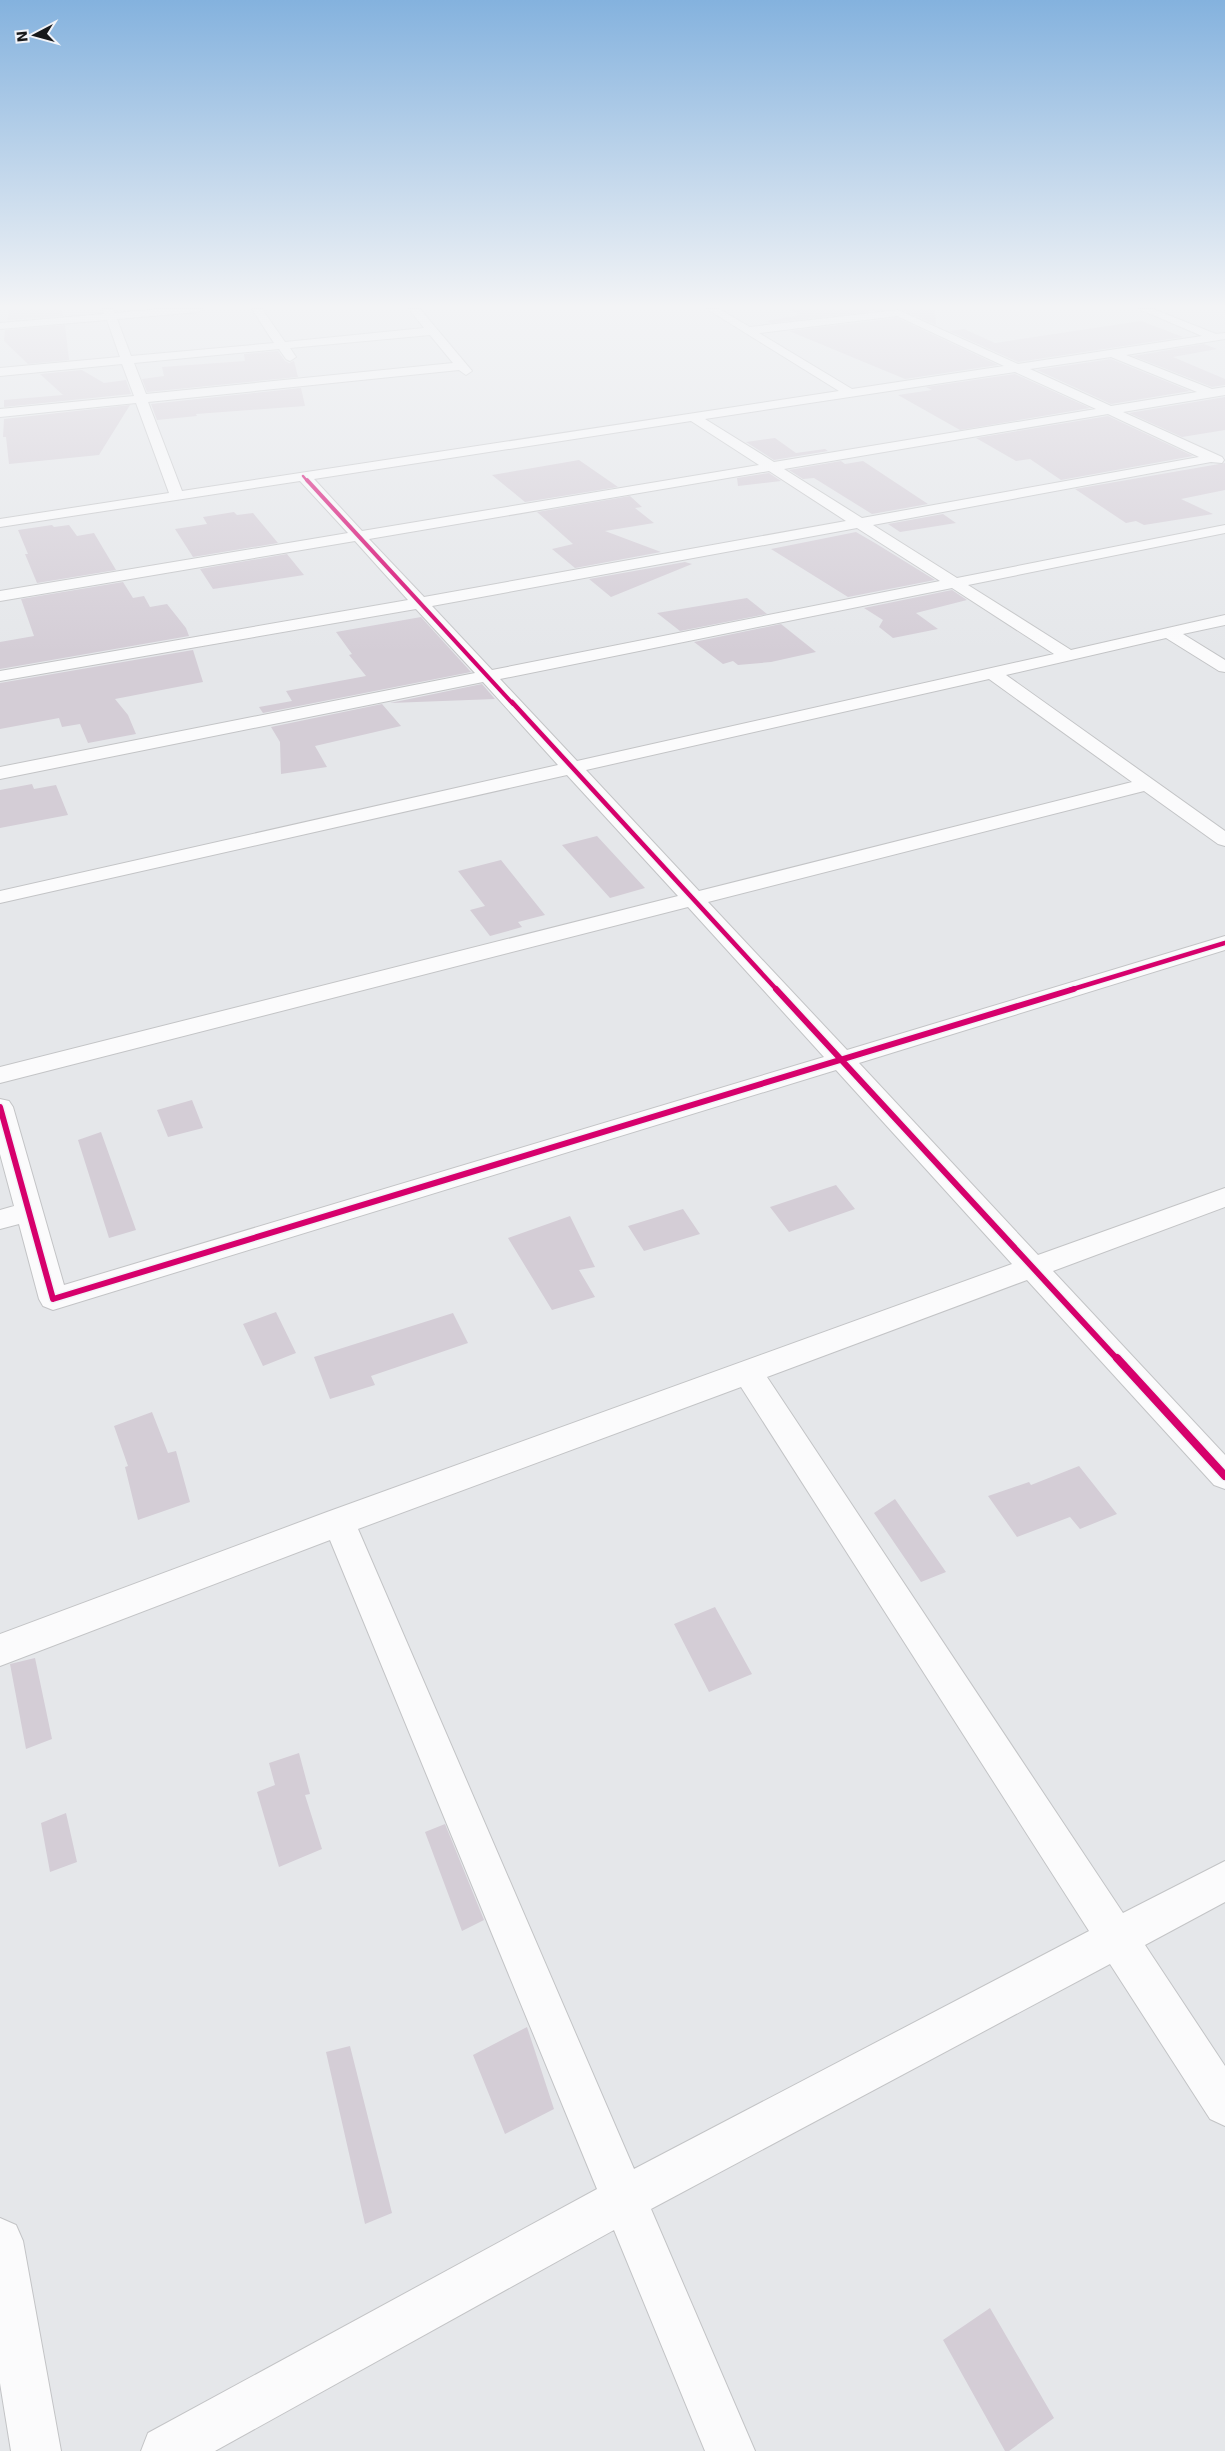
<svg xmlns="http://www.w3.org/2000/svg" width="1225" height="2451" viewBox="0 0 1225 2451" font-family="'DejaVu Sans',sans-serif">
	<rect width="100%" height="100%" fill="#e5e7ea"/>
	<!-- building -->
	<path fill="#d4cdd6" d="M10 309H62L63 316 7 320Z
		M787 309H892L771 323 766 321 800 315Z
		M900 309H935L936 325Z
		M897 318 998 365 905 379 789 331Z
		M1141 321 1183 337 1018 362 949 331 964 329 995 343Z
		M65 325 69 360 28 364 4 341 5 330Z
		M1204 344 1217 349 1173 357 1225 379V385L1212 387 1133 356Z
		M278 351 285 361 289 363 294 361 298 377 147 392 142 379 164 376 162 367 245 361 244 354Z
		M1111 359 1190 391 1111 404 1037 370Z
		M82 370 104 383 126 380 131 394 4 407V400L63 395 40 374Z
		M1015 374 1090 408 960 430 898 395 932 390 926 387Z
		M301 388 305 406 196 414 197 416 157 420 151 404Z
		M1225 397V430L1182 437 1129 413Z
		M130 405 99 455 9 464 6 437H3L4 419Z
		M1108 416 1193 456 1061 480 1030 459 1016 461 976 438Z
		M775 438 796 453 825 449 828 451 774 460 746 442Z
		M579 460 618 487 525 502 492 475Z
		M841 461 845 464 863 461 928 504 872 514 814 478 803 479 789 470Z
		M1225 463V490L1181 499 1213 514 1144 525 1136 521 1126 523 1075 489Z
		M769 473 781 481 738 486 737 478Z
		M630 496 642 507 635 508 654 523 605 531 661 552 575 568 552 549 573 544 537 512Z
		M234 512 237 515 253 513 278 543 193 557 175 529 207 524 203 517Z
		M943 514 956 523 900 532 888 524Z
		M52 525 54 527 69 525 77 536 94 533 116 570 37 583 25 554H28L18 530Z
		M856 532 875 543 935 580 848 597 771 549Z
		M287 554 304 575 213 589 200 569Z
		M685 562 692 564 611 597 589 579Z
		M123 582 133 598 144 596 150 607 167 604 186 628 189 636 0 669V642L34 636 21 599Z
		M952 590 967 600 916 613 938 629 893 638 879 627 883 620 864 608Z
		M747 598 767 614 680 631 657 613Z
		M421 617 471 672 263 713 259 707 292 701 286 691 366 676 349 655 352 654 336 632Z
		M781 624 816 652 771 662 738 665 733 661 723 664 694 642Z
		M193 650 203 682 115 699 128 715 136 734 88 743 80 724 62 727 59 718 0 729V683Z
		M482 684 495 699 390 703Z
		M382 704 401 726 315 746 327 767 281 774 280 742 271 727Z
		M32 784 34 789 56 785 68 815 0 828V790Z
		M597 836 645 888 610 898 562 845Z
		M501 860 545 915 518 922 522 927 490 936 470 910 485 906 458 871Z
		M192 1100 203 1128 168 1137 157 1110Z
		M101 1132 136 1230 109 1238 78 1140Z
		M836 1185 855 1209 789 1232 770 1207Z
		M683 1209 700 1234 644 1251 628 1226Z
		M570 1216 595 1267 579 1270 595 1297 552 1310 508 1238Z
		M276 1312 296 1353 263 1366 243 1324Z
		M453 1313 468 1343 371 1376 375 1385 330 1399 314 1357Z
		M152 1412 168 1453 176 1451 190 1502 138 1520 125 1467 128 1466 114 1426Z
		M1079 1466 1117 1514 1080 1529 1070 1517 1017 1537 988 1496 1029 1482 1031 1485Z
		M895 1499 946 1572 921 1582 874 1513Z
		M715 1607 752 1674 709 1692 674 1624Z
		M35 1658 52 1739 26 1749 10 1664Z
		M299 1753 310 1794 305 1795 322 1849 279 1867 257 1792 275 1785 269 1763Z
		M66 1813 77 1862 50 1872 41 1823Z
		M445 1824 484 1920 462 1931 425 1832Z
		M527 2027 554 2109 505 2134 473 2055Z
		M350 2046 392 2213 365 2224 326 2052Z
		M990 2308 1054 2418 1009 2451H1005L943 2340Z"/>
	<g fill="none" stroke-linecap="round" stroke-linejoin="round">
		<!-- minor casing -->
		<g stroke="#c3c4c6" stroke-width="2">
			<path id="minor" d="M103 309H113L115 313 162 309H203L198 312 117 319 131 356 274 343 252 309H262L285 342 424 328 409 309H420L472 371 466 375 459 370 148 402 182 491 839 391 707 309H719L750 327 898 310 1018 364 1202 336 1139 309H1153L1216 334 1225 333V339L1126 355 1212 389 1225 387V395L1123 412 1222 457 1224 460 1222 463 1211 462 873 525 957 578 1225 525V533L968 585 1071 650 1225 615V625L1183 634 1225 660V672L1219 671 1166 638 1006 675 1225 831V846L1218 844 1144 791 708 902 847 1050 1225 936V950L859 1063 1038 1255 1225 1188V1207L1053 1271 1225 1455V1489L1214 1485 1027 1280 767 1377 1123 1913 1225 1861V1902L1145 1945 1225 2066V2126L1210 2119 1110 1964 651 2209 755 2451H705L614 2230 215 2451H141L148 2433 597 2189 330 1540 0 1666V1634L327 1512 1012 1264 836 1070 53 1310 43 1306 39 1299 19 1224 0 1229V1210L14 1206 0 1154V1099L9 1101 13 1107 64 1285 824 1057 688 907 0 1083V1067L678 896 567 775 0 903V891L558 765 483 682 0 779V767L475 673 416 609 0 681V671L408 600 355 541 0 601V591L348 533 300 481 0 527V519L169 493 136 403 0 417V409L134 396 122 364 0 376V368L120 357 107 320 0 329V323L104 314ZM897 316 1004 366 852 389 759 333ZM430 335 453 363 146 394 134 363 279 349 286 359 290 361 296 357 290 348ZM1111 357 1197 392 1111 406 1030 369ZM1015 372 1096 409 774 462 705 419ZM1108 414 1199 457 862 518 784 469ZM691 421 759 465 362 531 314 479ZM769 471 846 521 424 597 369 539ZM857 528 940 581 492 670 432 606ZM952 588 1054 654 577 761 500 679ZM989 679 1132 782 699 891 586 770ZM741 1387 1089 1931 634 2169 358 1529Z
				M0 2218 16 2225 23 2241 61 2451H11L0 2383Z"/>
		</g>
		<!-- minor -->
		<use href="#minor" fill="#fbfbfc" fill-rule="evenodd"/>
		<!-- cycleway-far4 casing -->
		<g stroke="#f1f3f8" stroke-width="4">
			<path id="cycleway-far4" d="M303 476 308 482"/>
		</g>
		<!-- cycleway-far3 casing -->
		<g stroke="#f1f3f8" stroke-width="5.5">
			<path id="cycleway-far3" d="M307 480 513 704"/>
		</g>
		<!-- cycleway-far2 casing -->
		<g stroke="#f1f3f8" stroke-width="7">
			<path id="cycleway-far2" d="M512 702 777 990
				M1070 990 1225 943"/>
		</g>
		<!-- cycleway-far1 casing -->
		<g stroke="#f1f3f8" stroke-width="9">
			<path id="cycleway-far1" d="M776 989 1118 1360
				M0 1107 53 1299 1074 989"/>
		</g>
		<!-- cycleway casing -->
		<g stroke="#f1f3f8" stroke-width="11">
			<path id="cycleway" d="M1117 1358 1225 1476"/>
		</g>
		<!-- cycleway-far4 -->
		<use href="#cycleway-far4" stroke="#d6006c" stroke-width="2.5"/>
		<!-- cycleway-far3 -->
		<use href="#cycleway-far3" stroke="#d6006c" stroke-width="4"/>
		<!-- cycleway-far2 -->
		<use href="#cycleway-far2" stroke="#d6006c" stroke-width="4.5"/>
		<!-- cycleway-far1 -->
		<use href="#cycleway-far1" stroke="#d6006c" stroke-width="6"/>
		<!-- cycleway -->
		<use href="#cycleway" stroke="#d6006c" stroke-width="8"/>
	</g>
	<!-- sky -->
	<linearGradient id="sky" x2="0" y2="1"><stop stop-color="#84b2de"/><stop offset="0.47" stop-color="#f3f4f6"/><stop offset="1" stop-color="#f3f4f6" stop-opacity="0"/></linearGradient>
	<rect width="1225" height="652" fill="url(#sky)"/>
	<!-- north arrow -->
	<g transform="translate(35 35) rotate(264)" stroke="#f1f3f8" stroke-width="4" paint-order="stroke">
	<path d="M0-4L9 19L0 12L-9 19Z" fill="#18191b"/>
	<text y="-8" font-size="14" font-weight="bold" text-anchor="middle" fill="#18191b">N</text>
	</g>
</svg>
